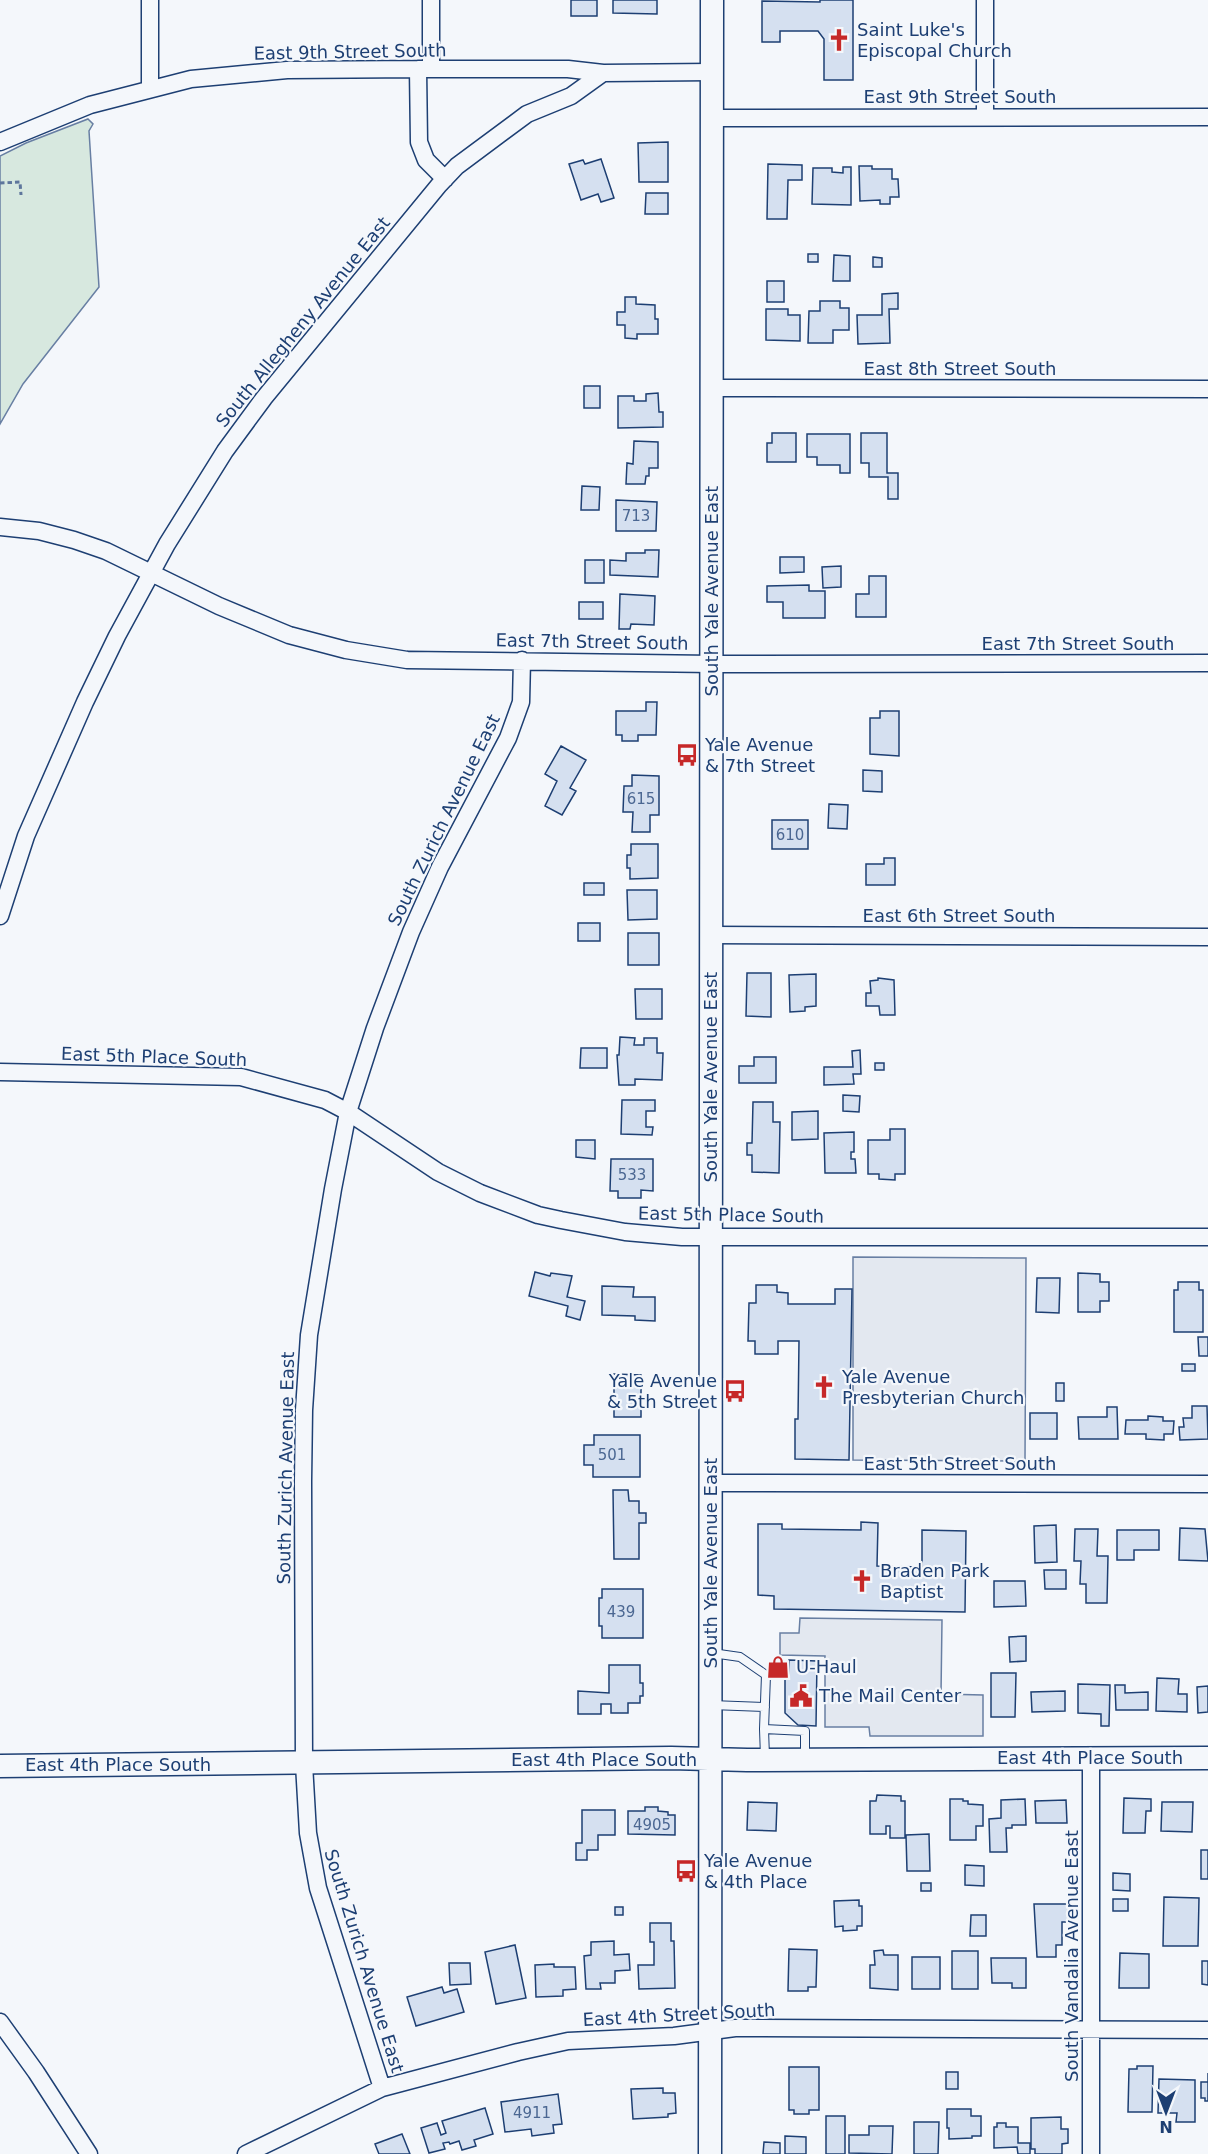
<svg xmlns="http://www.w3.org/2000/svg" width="1208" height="2154" viewBox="0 0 1208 2154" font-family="'DejaVu Sans',sans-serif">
	<rect width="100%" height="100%" fill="#f4f7fb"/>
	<!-- green -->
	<path fill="#d7e8df" stroke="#687fa3" stroke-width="1.5" d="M88 119 93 124 89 131 99 287 23 384 0 424V156L26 143Z"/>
	<!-- parking -->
	<path fill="#e3e8f0" stroke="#687fa3" stroke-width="1.5" d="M853 1257 1026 1258 1025 1461 853 1460Z
		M800 1618 942 1620 941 1694 983 1695V1736H870L869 1727H825V1656L780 1655V1633H799Z"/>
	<!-- building -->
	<path fill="#d5e0f0" stroke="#1d3f73" stroke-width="1.5" d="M571 0H597V16H571Z
		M613 0H657V14L613 13Z
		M820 0H853V80H824V39L818 31H780V42H762V1L820 2Z
		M668 142V182H639L638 143Z
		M601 159 614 198 601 202 598 194 581 200 569 164 583 160 585 164Z
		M768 164 802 165V180H788L787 219H767Z
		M859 166H872V169H892V179H898L899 197H890V204H880V200L860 201Z
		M843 167H851V205L812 204 813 168H832V172L843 173Z
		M646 193H668V214H645Z
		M808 254H818V262H808Z
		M834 255 850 256V281H833Z
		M873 257 882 258V267H873Z
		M767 281H784V302H767Z
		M898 293V309H889L890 343 858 344 857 315H882V294Z
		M625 297H636V304L655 305V319H658V334H637V339L625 338V325H617V312H625Z
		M820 301H840V308H849V330H833V343H808L809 311H820Z
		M766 309H788V315H800V341L766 340Z
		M584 386H600V408H584Z
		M658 393 659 412H663V427L618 428V396H634V401H646V394Z
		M772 433H796V462H767V443H772Z
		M861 433H887V473H898V499H888V477H869V463H861Z
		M807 434H850V473H840V465H817V457H807Z
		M634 441 658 442V468H649V476H646L645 484H626L627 463 633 464Z
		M582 486 600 487 599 510H581Z
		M616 500 657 502 656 531H616Z
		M645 550H659L658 577 610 575V560L626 561V553H645Z
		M780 557H804V572L780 573Z
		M585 560H604V583H585Z
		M841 566V587L823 588 822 567Z
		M869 576H886V617H856V594H869Z
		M809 585V591H825V618H783V602H767V586Z
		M620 594 655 596 654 625 631 624 630 629H619Z
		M579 602H603V619H579Z
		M646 702H657L656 735H638V741H622V735H616V711H646Z
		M880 711H899V756L870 754V718H880Z
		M561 746 586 760 570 788 576 791 562 815 545 806 557 781 545 774Z
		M863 770 882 771V792L863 791Z
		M632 775 659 776V815H650V832H632L633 812H623L624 786H632Z
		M829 804 848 805 847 829 828 828Z
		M772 820H808V849H772Z
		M631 844H658V878L630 879V868H627V855H631Z
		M884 858H895V885H866V864H884Z
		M584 883H604V895H584Z
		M627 890H657V919L628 920Z
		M578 923H600V941H578Z
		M628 933H659V965H628Z
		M747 973H771V1017L746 1016Z
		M816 974V1006L805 1007V1011L790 1012 789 975Z
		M878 978 894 980 895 1015H880L879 1006H866V993H871L870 981 878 980Z
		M635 989H662V1019H636Z
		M620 1037 635 1038 634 1045H644V1038H657V1053H663L662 1080 635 1079V1085H619L617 1055H619Z
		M581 1048H607V1068H580Z
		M860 1050 861 1074H853L854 1084 824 1085V1067H853L852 1051Z
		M754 1057H776V1083H739V1066H754Z
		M875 1063H884V1070H875Z
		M843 1095 860 1096 859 1112 843 1111Z
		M622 1100H655V1111H646V1127H653L652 1135 621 1134Z
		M753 1102H773V1122H780L779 1173 752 1172V1155H747V1143H752Z
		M818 1111V1139L792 1140V1112Z
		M890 1129H905V1174H895V1180L879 1179V1174H868V1140H890Z
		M854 1132V1152H851V1159H855L856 1173H825L824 1133Z
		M576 1140H595V1159L576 1157Z
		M611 1159H653V1191L641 1190V1198H618V1191H610Z
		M535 1272 550 1276 551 1273 572 1276 567 1297 585 1301 580 1320 566 1316 568 1306 529 1296Z
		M1078 1273 1100 1274V1282H1109V1301H1100V1312H1078Z
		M1037 1278H1060L1059 1313 1036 1312Z
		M1178 1282H1199V1290H1203V1332H1174V1290H1178Z
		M756 1285H777V1292L788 1293V1304H835V1289H852L849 1460 795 1459V1419H798L799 1341H778V1354H755V1341H748L749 1303H756Z
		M602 1286 634 1287 633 1297H655V1321L635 1320V1316L602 1315Z
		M1198 1337H1208V1356H1199Z
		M1182 1364H1195V1371H1182Z
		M614 1374 641 1375V1417H614Z
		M1056 1383H1064V1401H1056Z
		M1192 1406H1207L1208 1439 1180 1440 1179 1427H1184L1183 1418H1192Z
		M1107 1407H1117L1118 1439H1079L1078 1417H1107Z
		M1030 1413H1057V1439H1030Z
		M1148 1416 1163 1417V1421H1174L1173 1434H1164V1440L1146 1439V1434H1125L1126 1420H1148Z
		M594 1435H640V1477H593V1465H584V1445H594Z
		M613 1490H628L629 1501H639V1513H646V1523H639V1559H614Z
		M861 1522 878 1523 877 1566 922 1567V1530L966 1531 965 1612 774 1609V1596L758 1595V1524H782V1529L861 1530Z
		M1056 1525 1057 1562 1035 1563 1034 1526Z
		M1180 1528 1205 1529 1208 1561 1179 1560Z
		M1075 1529H1098L1097 1556H1108L1107 1603H1086V1584H1080L1081 1561H1074Z
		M1117 1530H1159V1550H1134V1560H1117Z
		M1044 1570H1066V1589H1045Z
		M994 1581H1025L1026 1606 994 1607Z
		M602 1589H643V1638H602V1626H599V1598H602Z
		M1026 1636V1661L1010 1662 1009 1637Z
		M789 1660 817 1661 816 1726 798 1725 785 1713V1678H789Z
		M609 1665H640V1683H643V1696H640V1703H628V1713H611V1704H601V1714H578V1691L609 1693Z
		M991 1673H1016L1015 1717H991Z
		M1157 1678 1179 1679 1178 1694H1187V1712L1156 1711Z
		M1078 1684 1110 1685 1109 1726H1101V1714L1078 1713Z
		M1115 1685H1125V1693L1148 1692V1710H1116Z
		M1208 1686V1712L1198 1713 1197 1687Z
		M1065 1691V1711L1032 1712 1031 1692Z
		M877 1795 901 1796V1801H905V1838H890V1826H886V1834H870V1801H876Z
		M1124 1798 1151 1799V1811H1146L1145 1833H1123Z
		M950 1799H963V1801H968V1804L983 1805V1826H976V1840H950Z
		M1025 1799 1026 1825H1012V1828H1006L1007 1852H990L989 1819 1001 1818V1800Z
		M1066 1800 1067 1823H1036L1035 1801Z
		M748 1802 777 1803 776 1831 747 1830Z
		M1162 1802H1193L1192 1832 1161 1831Z
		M645 1807H658V1811L668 1812V1815H675V1835L628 1834V1811H645Z
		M582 1810H615V1835H598V1850H587V1860H576V1843H582Z
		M929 1834 930 1871H907L906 1835Z
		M1201 1850H1208V1879H1201Z
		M965 1865 984 1866V1886L965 1885Z
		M1113 1873 1130 1874V1891L1113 1890Z
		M921 1883H931V1891H921Z
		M1164 1897 1199 1898 1198 1946H1163Z
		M1113 1899H1128V1911H1113Z
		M859 1900V1906H862V1926H857V1930L843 1931V1926L835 1927 834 1901Z
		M1034 1904H1070V1922H1062V1945H1056V1957H1037Z
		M615 1907H623V1915H615Z
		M971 1915H986V1936H970Z
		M650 1923H671V1941H674L675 1988 639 1989 638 1965H654V1942H650Z
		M614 1941V1955L629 1954 630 1970 615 1971V1983H600L601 1989H586L584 1956 591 1955V1942Z
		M515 1945 526 1998 496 2004 485 1952Z
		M789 1949 817 1950 816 1987H808V1991H788Z
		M883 1950 884 1955H898V1990L870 1988V1965H875L874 1951Z
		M952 1951H978V1989H952Z
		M1120 1953 1149 1954V1988H1119Z
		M912 1957H940V1989H912Z
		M991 1958H1026V1988H1012V1983H992Z
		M1202 1961H1208V1985L1202 1984Z
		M449 1963H470L471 1984 450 1985Z
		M554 1964V1967H575L576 1989 563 1990V1996L536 1997 535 1965Z
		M442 1987 444 1993 457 1989 464 2012 416 2026 407 1997Z
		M1137 2066H1153L1152 2112H1128L1129 2069H1137Z
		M789 2067H819V2110H809V2114H794V2110H789Z
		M946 2072H958V2089H946Z
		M1208 2073V2101H1205V2098H1201V2082H1208Z
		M1159 2079 1195 2080V2122H1176L1177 2113H1158Z
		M663 2088V2093H675L676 2113 668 2114V2117L633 2119 631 2089Z
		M558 2094 562 2124 553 2125 554 2133 532 2136 531 2129 505 2132 501 2102Z
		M485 2108 493 2134 474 2140 476 2146 462 2150 459 2141 450 2144 449 2142 443 2143 445 2149 429 2153 421 2128 437 2123 441 2135 446 2133 442 2121Z
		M947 2109H971V2116H981V2136H972V2138L949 2139V2128H947Z
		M826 2116H845V2154H826Z
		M1061 2117V2129H1068V2143L1062 2144V2154H1035V2149H1031V2118Z
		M914 2122H939L938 2154H914Z
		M997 2123H1006V2127H1018V2143H1030V2154H1018L1017 2147 994 2148V2127H997Z
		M869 2126H893L892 2154 849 2153V2135H869Z
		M402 2134 410 2154H379L375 2144Z
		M785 2136 806 2137V2154H785Z
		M764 2142 780 2143V2154H763Z"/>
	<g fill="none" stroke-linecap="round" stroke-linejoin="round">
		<!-- lane casing -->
		<g stroke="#1d3f73" stroke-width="10">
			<path id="lane" d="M712 1653 740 1657 766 1675 764 1729 765 1757
				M711 1705 765 1707
				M764 1729 805 1731V1758"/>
		</g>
		<!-- street casing -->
		<g stroke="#1d3f73" stroke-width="19">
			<path id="street" d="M150 0V89
				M431 0V69
				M418 69 419 142 426 160 445 179
				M985 116V0
				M713 118 1208 117
				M0 142 90 105 191 79 287 70 418 69H568L603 73 712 72
				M712 388 1208 389
				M0 527 39 531 74 540 106 551 219 606 289 635 346 650 407 660 713 664 1208 663
				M0 916 26 836 85 702 117 636 167 544 225 451 264 398 439 185 457 166 527 114 571 96 603 73
				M711 935 1208 937
				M0 1072 241 1077 325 1100 348 1112 438 1172 480 1193 538 1215 561 1220 625 1232 682 1237H1208
				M711 1483 1208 1484
				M0 2022 36 2072 89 2154
				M382 2088 318 1888 308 1833 304 1764 303 1481 304 1410 309 1335 333 1189 348 1112 375 1028 411 932 440 867 508 738 521 702 522 660
				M246 2154 382 2088 518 2052 568 2041 674 2036 735 2028 1208 2030
				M1091 2154V1758"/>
		</g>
		<!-- secondary casing -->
		<g stroke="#1d3f73" stroke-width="25">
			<path id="secondary" d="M0 1766 671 1758 747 1760 1208 1758
				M710 2154 712 0"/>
		</g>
		<!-- path -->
		<path stroke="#5e769c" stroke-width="3" stroke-dasharray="4.5 3" stroke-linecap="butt" d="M0 183 20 182 21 195"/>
		<!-- lane -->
		<use href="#lane" stroke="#f4f7fb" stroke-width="8"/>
		<!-- street -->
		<use href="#street" stroke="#f4f7fb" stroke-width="16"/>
		<!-- secondary -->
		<use href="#secondary" stroke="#f4f7fb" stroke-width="22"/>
	</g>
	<!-- icons -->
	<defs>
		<g id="church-bare" transform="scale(1.8)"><path d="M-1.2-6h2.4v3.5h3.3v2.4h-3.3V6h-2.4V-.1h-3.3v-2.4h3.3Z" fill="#c62828" stroke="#f4f7fb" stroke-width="2.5" paint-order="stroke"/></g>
		<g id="bus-bare" transform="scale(1.8)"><path d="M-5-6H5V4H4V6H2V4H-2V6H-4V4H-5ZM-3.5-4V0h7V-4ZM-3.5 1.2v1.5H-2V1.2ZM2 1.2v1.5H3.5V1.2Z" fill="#c62828" stroke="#f4f7fb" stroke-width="2.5" paint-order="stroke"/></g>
		<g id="shop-bare" transform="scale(1.8)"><path d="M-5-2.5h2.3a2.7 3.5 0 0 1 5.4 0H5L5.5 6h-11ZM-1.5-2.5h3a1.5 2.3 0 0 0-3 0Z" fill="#c62828" stroke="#f4f7fb" stroke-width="2.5" paint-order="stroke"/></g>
		<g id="civic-bare" transform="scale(1.8)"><path d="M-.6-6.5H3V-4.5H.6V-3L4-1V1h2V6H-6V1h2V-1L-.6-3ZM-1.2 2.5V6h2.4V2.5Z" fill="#c62828" stroke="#f4f7fb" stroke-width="2.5" paint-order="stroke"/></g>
	</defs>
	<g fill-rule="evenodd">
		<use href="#church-bare" x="839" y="40"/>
		<use href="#bus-bare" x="687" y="755"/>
		<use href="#church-bare" x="824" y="1387"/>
		<use href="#bus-bare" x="735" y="1391"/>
		<use href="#church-bare" x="862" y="1581"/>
		<use href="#shop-bare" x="778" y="1667"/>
		<use href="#civic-bare" x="801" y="1696"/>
		<use href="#bus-bare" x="686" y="1871"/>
	</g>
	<g text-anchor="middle" stroke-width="4.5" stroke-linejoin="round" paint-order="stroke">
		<!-- number labels -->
		<g font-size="15" fill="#4b6792">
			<text x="636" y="521">713</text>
			<text x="641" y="804">615</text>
			<text x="790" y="840">610</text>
			<text x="632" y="1180">533</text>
			<text x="612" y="1460">501</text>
			<text x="621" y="1617">439</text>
			<text x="652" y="1830">4905</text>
			<text x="532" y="2118">4911</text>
		</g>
		<!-- poi labels -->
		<g font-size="18" fill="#1d3f73" stroke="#f4f7fb" text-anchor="start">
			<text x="857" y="36">Saint Luke's<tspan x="857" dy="21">Episcopal Church</tspan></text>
			<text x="705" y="751">Yale Avenue<tspan x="705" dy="21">&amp; 7th Street</tspan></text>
			<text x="842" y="1383">Yale Avenue<tspan x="842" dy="21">Presbyterian Church</tspan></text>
			<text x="717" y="1387" text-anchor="end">Yale Avenue<tspan x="717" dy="21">&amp; 5th Street</tspan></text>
			<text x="880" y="1577">Braden Park<tspan x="880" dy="21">Baptist</tspan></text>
			<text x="796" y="1673">U-Haul</text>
			<text x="819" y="1702">The Mail Center</text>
			<text x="704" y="1867">Yale Avenue<tspan x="704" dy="21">&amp; 4th Place</tspan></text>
		</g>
		<!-- street labels -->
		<g font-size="18" fill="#1d3f73" stroke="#f4f7fb">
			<text transform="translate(350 52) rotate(-1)" y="6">East 9th Street South</text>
			<text x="960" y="103">East 9th Street South</text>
			<text transform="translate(303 322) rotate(-51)" y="6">South Allegheny Avenue East</text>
			<text x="960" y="375">East 8th Street South</text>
			<text transform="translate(712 591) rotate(-90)" y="6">South Yale Avenue East</text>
			<text transform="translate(592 642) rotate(1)" y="6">East 7th Street South</text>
			<text x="1078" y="650">East 7th Street South</text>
			<text transform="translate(444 820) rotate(-64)" y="6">South Zurich Avenue East</text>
			<text x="959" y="922">East 6th Street South</text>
			<text transform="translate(154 1057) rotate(2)" y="6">East 5th Place South</text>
			<text transform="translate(711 1077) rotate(-90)" y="6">South Yale Avenue East</text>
			<text transform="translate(731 1215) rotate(1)" y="6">East 5th Place South</text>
			<text x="960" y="1470">East 5th Street South</text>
			<text transform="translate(286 1468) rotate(-89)" y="6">South Zurich Avenue East</text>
			<text transform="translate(711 1563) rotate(-90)" y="6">South Yale Avenue East</text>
			<text x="1090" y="1764">East 4th Place South</text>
			<text x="604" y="1766">East 4th Place South</text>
			<text x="118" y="1771">East 4th Place South</text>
			<text transform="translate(1072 1956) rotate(-90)" y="6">South Vandalia Avenue East</text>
			<text transform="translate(364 1961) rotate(73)" y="6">South Zurich Avenue East</text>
			<text transform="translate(679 2015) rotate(-3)" y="6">East 4th Street South</text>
		</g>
	</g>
	<!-- north arrow -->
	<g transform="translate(1166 2112) rotate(180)" stroke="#f4f7fb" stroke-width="4.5" paint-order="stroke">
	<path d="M0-4.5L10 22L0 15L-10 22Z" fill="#1d3f73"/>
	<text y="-9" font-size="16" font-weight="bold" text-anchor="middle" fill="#1d3f73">N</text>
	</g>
</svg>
